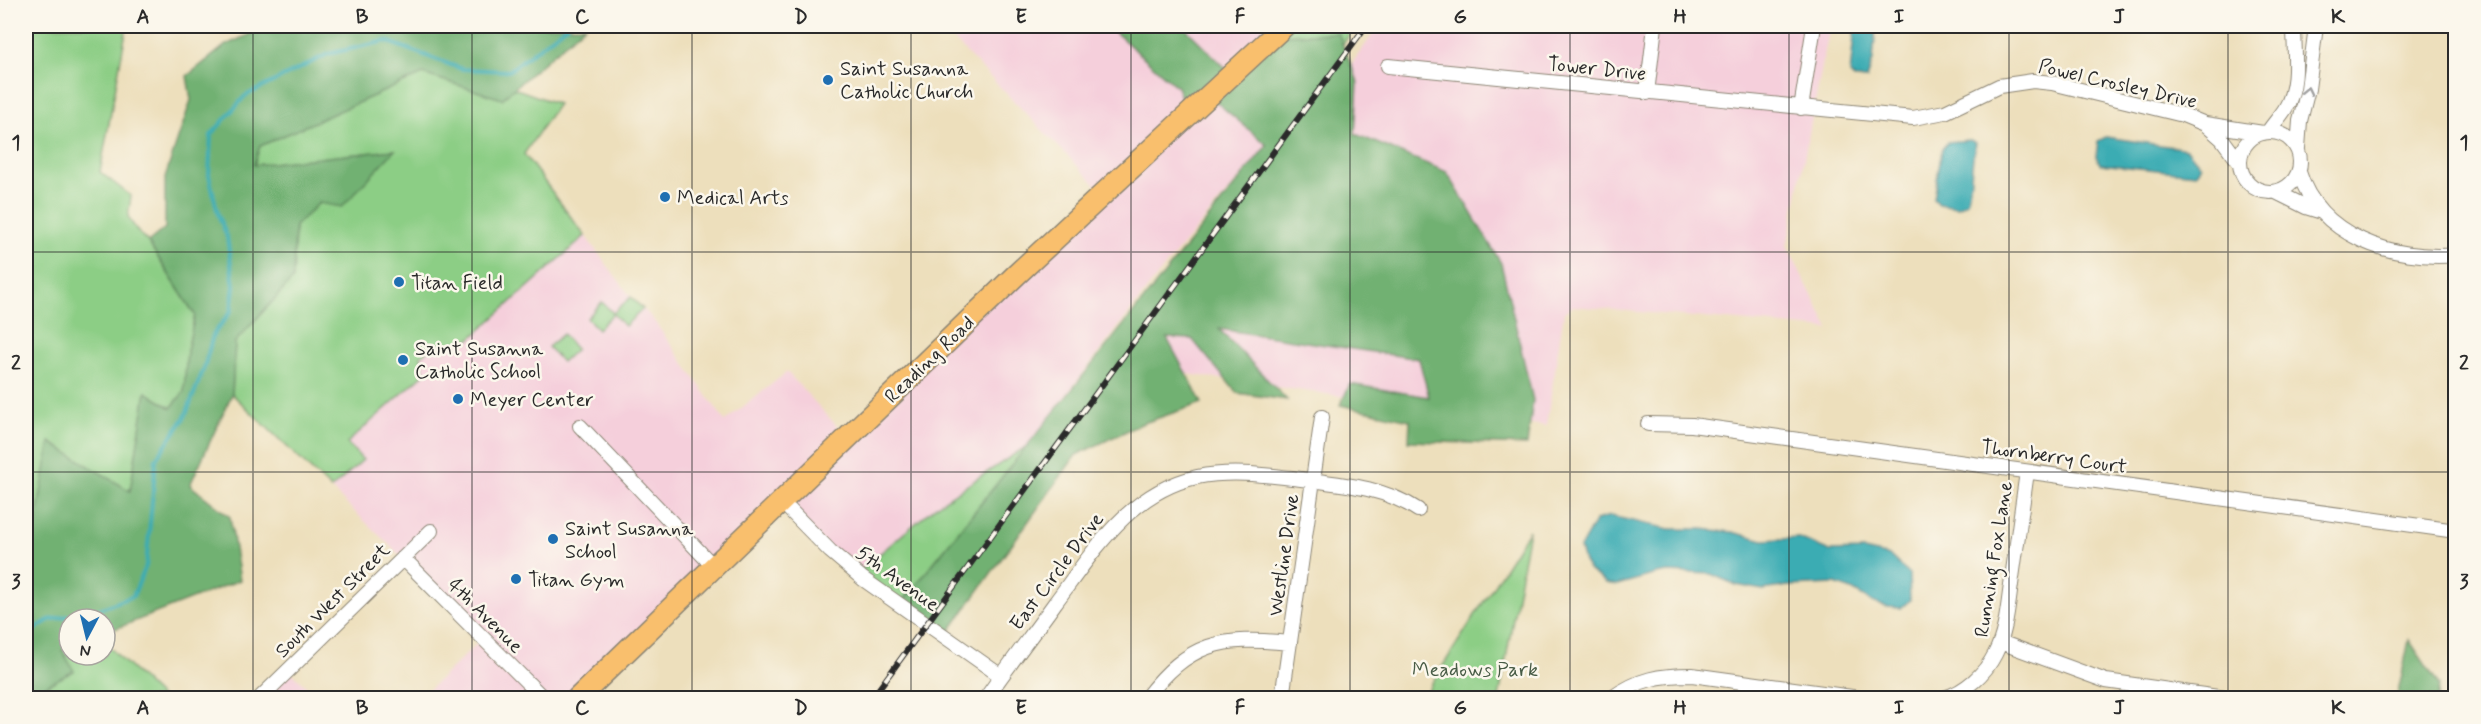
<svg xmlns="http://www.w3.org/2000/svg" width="2481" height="724" viewBox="0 0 2481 724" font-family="Mynerve,sans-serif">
	<rect width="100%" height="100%" fill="#fbf7ec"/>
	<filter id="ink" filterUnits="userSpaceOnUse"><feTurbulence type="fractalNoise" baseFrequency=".0167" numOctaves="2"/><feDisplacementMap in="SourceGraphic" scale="12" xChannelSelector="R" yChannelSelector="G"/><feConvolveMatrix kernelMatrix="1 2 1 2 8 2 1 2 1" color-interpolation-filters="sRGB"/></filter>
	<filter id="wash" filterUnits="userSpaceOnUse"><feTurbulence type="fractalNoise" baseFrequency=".008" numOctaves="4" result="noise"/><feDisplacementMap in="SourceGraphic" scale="24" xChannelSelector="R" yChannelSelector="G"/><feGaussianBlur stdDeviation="1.35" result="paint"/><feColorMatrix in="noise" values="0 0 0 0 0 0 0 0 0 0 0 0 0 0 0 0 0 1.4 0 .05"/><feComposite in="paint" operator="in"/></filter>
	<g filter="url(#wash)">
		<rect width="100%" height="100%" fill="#eddfbc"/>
		<!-- built -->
		<path fill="#f5cfdb" d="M966 26H1110L1177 87 1188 115 1209 95 1267 145 1162 270 1027 446 937 505 856 574 781 501 578 698H420L482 639 403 558 187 351 251 67 356 27 558 104 524 154 631 297 652 318 725 421 787 372 847 437 1104 193 950 36Z
			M1183 26H1284L1232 74Z
			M1379 26H1830L1787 246 1829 329 1573 306 1564 312 1546 426 1132 366Z
			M289 670 318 698H260Z"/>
		<!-- green -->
		<path fill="#8cce85" stroke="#5c7c58" stroke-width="1.5" d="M26 26H127L100 172 131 196 128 217 138 232 148 242 195 315 187 351 184 392 171 408 146 392 130 492 51 443 26 577Z
			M1284 26H1356L1343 44 1338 33 1274 35Z
			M423 74 502 99 514 88 558 104 524 154 585 236 470 339 456 344H434L421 356 424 374 347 443 363 460 331 489 232 394 235 342 293 279 295 226 319 203 394 150 253 165 260 146Z
			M631 297 643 309 625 326 613 314 598 329 587 318 602 302 613 313Z
			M563 334 576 349 562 362 548 347Z
			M1027 446 900 605 856 574 937 505Z
			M1529 530 1499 698H1426L1430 686Z
			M105 643 162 698H26V690L30 694 62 649 69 647V655H105Z"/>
		<!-- forest -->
		<path fill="#71b172" stroke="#4e6e4e" stroke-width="1.5" d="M268 26H585L502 99 423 74 260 146 254 165 395 150 342 207 319 203 295 226 293 279 235 342 232 394 190 485 230 517 240 580 105 633V619H69V647L62 650 74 671 30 694 26 690V577L50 442 130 491 146 392 171 408 184 392 187 351 195 315 148 242 165 228V177L191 100 187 76 226 45Z
			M1108 26H1183L1232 74 1274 35 1338 33 1358 82 1355 134 1447 172 1501 263 1533 400 1527 445 1409 441 1410 420 1340 405 1350 384 1429 397 1419 359 1219 329 1287 400 1237 393 1192 339 1167 338 1202 403 1141 424 1076 455 946 636 900 605 1267 145 1209 96 1188 115 1177 87Z
			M2409 640 2439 685 2437 698H2397Z"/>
		<!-- water -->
		<path fill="#3aacb3" stroke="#326c6f" stroke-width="1.5" d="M1855 26H1876L1873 60 1867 79H1855L1850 74Z
			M2106 137 2187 149 2201 166 2196 174 2100 164 2096 156 2098 141Z
			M1970 140 1976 143C1970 163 1973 182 1967 202L1957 207 1939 204 1934 199 1942 149 1948 142Z
			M1610 516 1670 529H1702L1732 532 1764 540 1799 538 1830 551 1864 550 1890 556 1909 574 1910 600 1901 608 1887 607 1874 603 1852 590 1835 584 1788 586 1763 590 1736 585 1711 574 1668 572 1656 574 1617 585 1606 583 1590 571 1584 562 1580 548 1596 520Z"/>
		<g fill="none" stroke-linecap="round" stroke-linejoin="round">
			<!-- stream -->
			<path stroke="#3aacb3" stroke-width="4" d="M26 635 49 620 94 611 133 596 146 566 156 459 185 417 204 368 213 335 231 311 234 286 227 237 218 214 209 175 211 135 245 96 328 54 386 41 462 69 509 71 567 26"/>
		</g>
	</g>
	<g filter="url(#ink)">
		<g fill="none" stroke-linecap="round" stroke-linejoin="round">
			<!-- street casing -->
			<g stroke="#8c8574" stroke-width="16">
				<path id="street" d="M1388 66 1913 118 1945 112 1999 86 2033 81 2052 83 2183 115 2205 124 2263 133
					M1647 93 1655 26
					M1801 108 1814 26
					M2205 124 2222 139 2239 162
					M2240 162a30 30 0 1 1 60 0a30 30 0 1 1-60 0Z
					M2268 132C2273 124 2280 117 2285 109 2300 84 2294 53 2294 26
					M2298 148 2300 121 2308 89 2316 26
					M2299 172C2319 237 2394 261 2456 255
					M2276 192 2306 207 2319 211
					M1648 424 1692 425 2456 531
					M580 426 713 566
					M781 501 830 551 863 579 1001 676
					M403 558 543 698
					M2000 642 2106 681 2225 698
					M260 698 431 531
					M986 698C1008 666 1032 635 1055 603 1094 551 1129 492 1197 477 1232 470 1266 475 1301 479 1342 484 1384 487 1418 510
					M1146 698C1189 642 1221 636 1290 643
					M1282 698 1322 417
					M1612 698C1638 679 1660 675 1692 675L1859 698
					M1944 698C1965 692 1985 674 1995 654 2007 631 2008 603 2012 578 2017 543 2022 507 2027 472"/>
			</g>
			<!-- primary casing -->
			<g stroke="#8c8574" stroke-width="24">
				<path id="primary" d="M578 698 1016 275 1284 26"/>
			</g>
			<!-- street -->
			<use href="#street" stroke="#fff" stroke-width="14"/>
			<!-- primary -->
			<use href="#primary" stroke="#f9bf6d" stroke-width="21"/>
			<!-- rail casing -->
			<g stroke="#2b2b2b" stroke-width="6">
				<path id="rail" d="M872 698 1366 26"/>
			</g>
			<!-- rail -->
			<use href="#rail" stroke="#fbf7ec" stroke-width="4" stroke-dasharray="11" stroke-linecap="butt"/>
		</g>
		<!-- one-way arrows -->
		<defs><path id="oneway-chevron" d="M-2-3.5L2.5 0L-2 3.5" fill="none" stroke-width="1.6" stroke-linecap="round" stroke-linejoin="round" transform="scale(1.5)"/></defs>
		<use stroke="#a0a0a0" href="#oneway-chevron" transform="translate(2307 91) rotate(-78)"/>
	</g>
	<!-- grid -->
	<path fill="none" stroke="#2b2b2b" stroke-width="1.5" stroke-opacity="0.55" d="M253 26V698M472 26V698M692 26V698M911 26V698M1131 26V698M1350 26V698M1570 26V698M1789 26V698M2009 26V698M2228 26V698M26 252H2456M26 472H2456"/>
	<!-- markers -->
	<g fill="#1f6fb2" stroke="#fbf7ec" stroke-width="2">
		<circle cx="828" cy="80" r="6"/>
		<circle cx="665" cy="197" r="6"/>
		<circle cx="399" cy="282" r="6"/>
		<circle cx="403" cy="360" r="6"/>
		<circle cx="458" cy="399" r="6"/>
		<circle cx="553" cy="539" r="6"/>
		<circle cx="516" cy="579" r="6"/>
	</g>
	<g text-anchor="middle" stroke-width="5" stroke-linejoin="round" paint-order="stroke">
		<!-- poi labels -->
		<g font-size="20" fill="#2b2b2b" stroke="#fbf7ec" text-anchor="start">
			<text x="840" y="75">Saint Susanna<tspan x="840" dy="23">Catholic Church</tspan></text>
			<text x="677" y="204">Medical Arts</text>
			<text x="411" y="289">Titan Field</text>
			<text x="415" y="355">Saint Susanna<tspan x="415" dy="23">Catholic School</tspan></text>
			<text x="470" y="406">Meyer Center</text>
			<text x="565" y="535">Saint Susanna<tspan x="565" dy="23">School</tspan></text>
			<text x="528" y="586">Titan Gym</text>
		</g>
		<!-- street labels -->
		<g font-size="20" fill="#2b2b2b" stroke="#fbf7ec">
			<text transform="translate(1597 68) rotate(6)" y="7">Tower Drive</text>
			<text transform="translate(2118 83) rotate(13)" y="7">Powel Crosley Drive</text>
			<text transform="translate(929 359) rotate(-44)" y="7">Reading Road</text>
			<text transform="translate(2054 456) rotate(8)" y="7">Thornberry Court</text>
			<text transform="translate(1283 555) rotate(-82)" y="7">Westline Drive</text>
			<text transform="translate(1993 559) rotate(-81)" y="7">Running Fox Lane</text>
			<text transform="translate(1056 571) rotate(-53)" y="7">East Circle Drive</text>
			<text transform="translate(898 578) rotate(36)" y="7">5th Avenue</text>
			<text transform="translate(332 600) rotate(-45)" y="7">South West Street</text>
			<text transform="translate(486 615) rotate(45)" y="7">4th Avenue</text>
		</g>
		<!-- park labels -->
		<g font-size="20" fill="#485c46" stroke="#fbf7ec">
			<text x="1475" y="676">Meadows Park</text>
		</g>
	</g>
	<!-- margin -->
	<rect width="2481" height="724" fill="none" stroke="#fbf7ec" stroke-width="66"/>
	<!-- north arrow -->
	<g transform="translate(87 637) rotate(187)"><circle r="28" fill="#fbf7ec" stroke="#a8a59f" stroke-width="1.5"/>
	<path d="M0-4.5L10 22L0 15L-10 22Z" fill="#1f6fb2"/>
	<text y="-9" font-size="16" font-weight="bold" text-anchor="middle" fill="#2b2b2b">N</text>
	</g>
	<rect x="33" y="33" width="2415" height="658" fill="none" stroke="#2b2b2b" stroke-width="2"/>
	<g font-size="20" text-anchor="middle" font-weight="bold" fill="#2b2b2b">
		<text x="143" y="23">A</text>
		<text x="362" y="23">B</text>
		<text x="582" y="23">C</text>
		<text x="801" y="23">D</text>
		<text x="1021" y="23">E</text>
		<text x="1240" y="23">F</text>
		<text x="1460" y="23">G</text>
		<text x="1680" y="23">H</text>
		<text x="1899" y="23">I</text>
		<text x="2119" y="23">J</text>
		<text x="2338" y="23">K</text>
		<text x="16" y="149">1</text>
		<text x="2464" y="149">1</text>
		<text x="16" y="369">2</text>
		<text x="2464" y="369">2</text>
		<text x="16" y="588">3</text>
		<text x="2464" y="588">3</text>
		<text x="143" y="714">A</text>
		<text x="362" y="714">B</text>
		<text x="582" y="714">C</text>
		<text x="801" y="714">D</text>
		<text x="1021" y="714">E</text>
		<text x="1240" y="714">F</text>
		<text x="1460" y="714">G</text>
		<text x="1680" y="714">H</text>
		<text x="1899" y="714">I</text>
		<text x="2119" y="714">J</text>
		<text x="2338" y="714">K</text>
	</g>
</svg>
